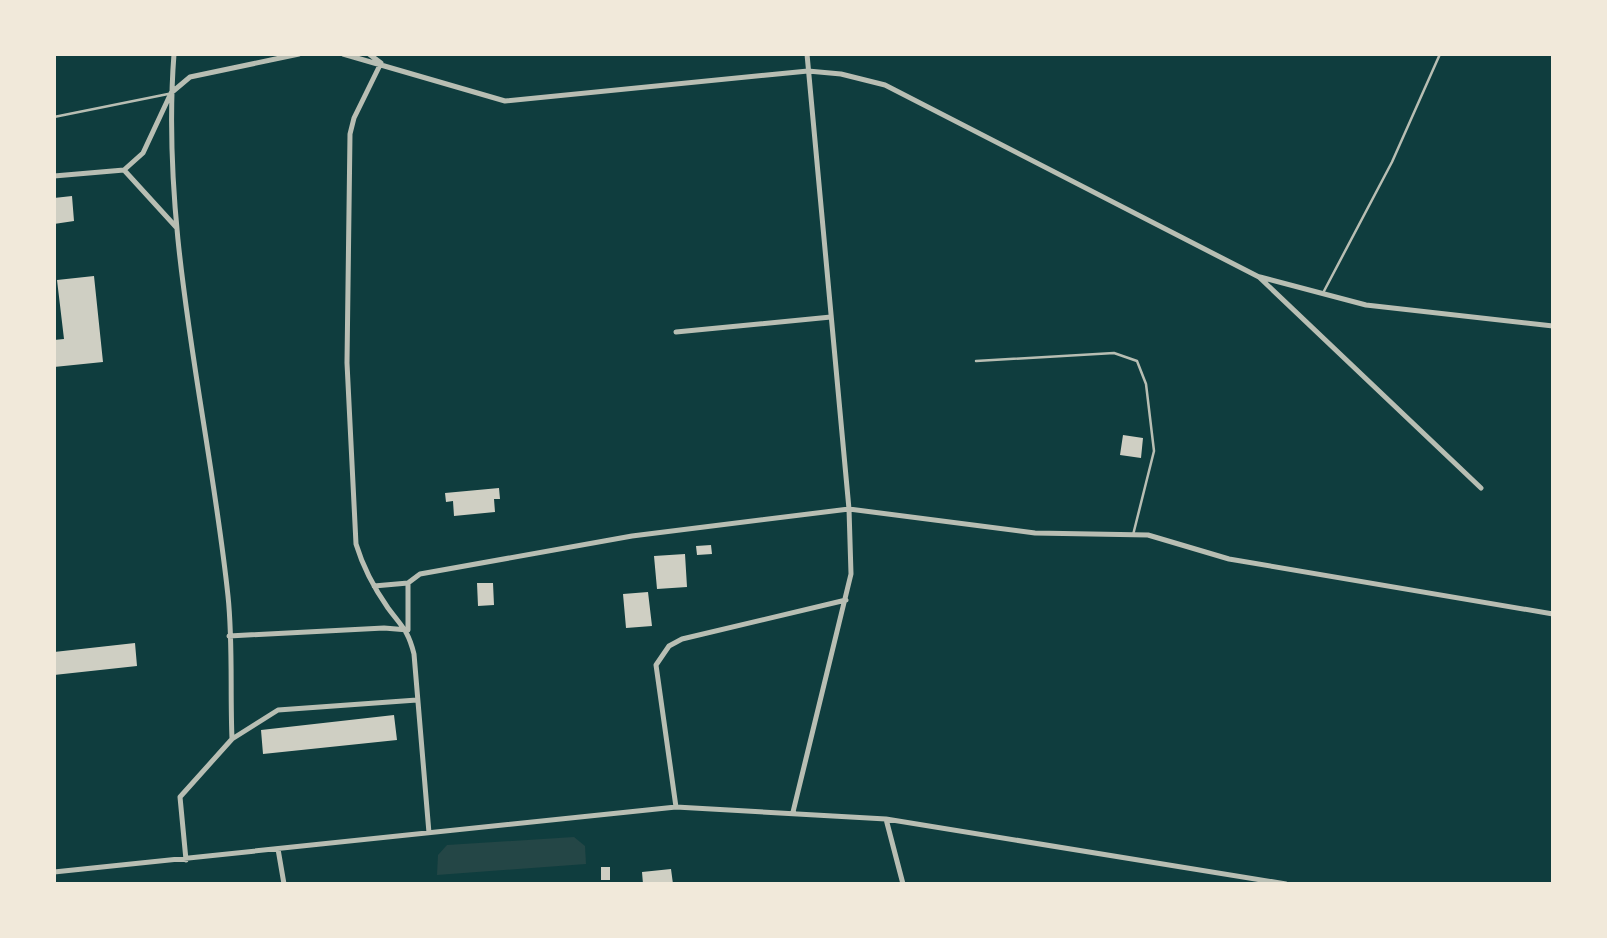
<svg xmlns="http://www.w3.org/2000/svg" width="1607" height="938" viewBox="0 0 1607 938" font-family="'Exo 2',sans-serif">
	<rect width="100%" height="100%" fill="#0f3d3e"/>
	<!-- green -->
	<path fill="#244646" d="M574 837 585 846 586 864 437 875 438 855 447 845Z"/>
	<!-- building -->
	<path fill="#cfcfc3" d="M72 196 74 221 54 224V198Z
		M94 276 103 362 54 367V340L64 339 57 280Z
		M1123 435 1143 438 1141 458 1120 455Z
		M499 488 500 499H494L495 512 454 516 453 501 446 502 445 493Z
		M711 545 712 554 697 555 696 546Z
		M685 554 687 587 657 589 654 556Z
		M477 583H493L494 605 478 606Z
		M648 592 652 626 626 628 623 594Z
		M135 643 137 666 54 675V652Z
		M394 715 397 740 263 754 261 730Z
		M601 867H610V880H601Z
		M671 869 673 884H643L642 872Z"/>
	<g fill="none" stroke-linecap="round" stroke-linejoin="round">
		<!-- service -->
		<path stroke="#b8beb3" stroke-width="2.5" d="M54 117 168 94
			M1323 293 1392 162 1440 54
			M976 361 1114 353 1137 361 1146 384 1154 451 1133 535"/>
		<!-- minor -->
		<path stroke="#b8beb3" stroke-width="5" d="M174 54C160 236 209 416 228 596 233 643 230 692 232 739L180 797 186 860
			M343 54 505 101 808 71 841 74 885 85 1259 277 1481 488
			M369 54 381 63 354 118 350 134 347 363 356 544C363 567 374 588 388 608 402 627 408 630 414 654L429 833
			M124 170 176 227
			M54 176 124 170 143 153 171 93 190 77 299 54
			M1260 277 1366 305 1553 326
			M676 332 831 317
			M374 586 408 583
			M229 636 384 628 408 630V583L420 574 632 536 849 509 1035 533 1148 535 1229 559 1553 614
			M232 739 278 710 417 700
			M676 807 656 665 669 646 682 639 846 600
			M793 812 851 574 849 509 807 54
			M886 819 903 884
			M278 849 284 884
			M54 872 676 807 886 819 1286 884"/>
	</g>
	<!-- border -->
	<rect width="1607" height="938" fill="none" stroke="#f1e9da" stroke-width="112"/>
</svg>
